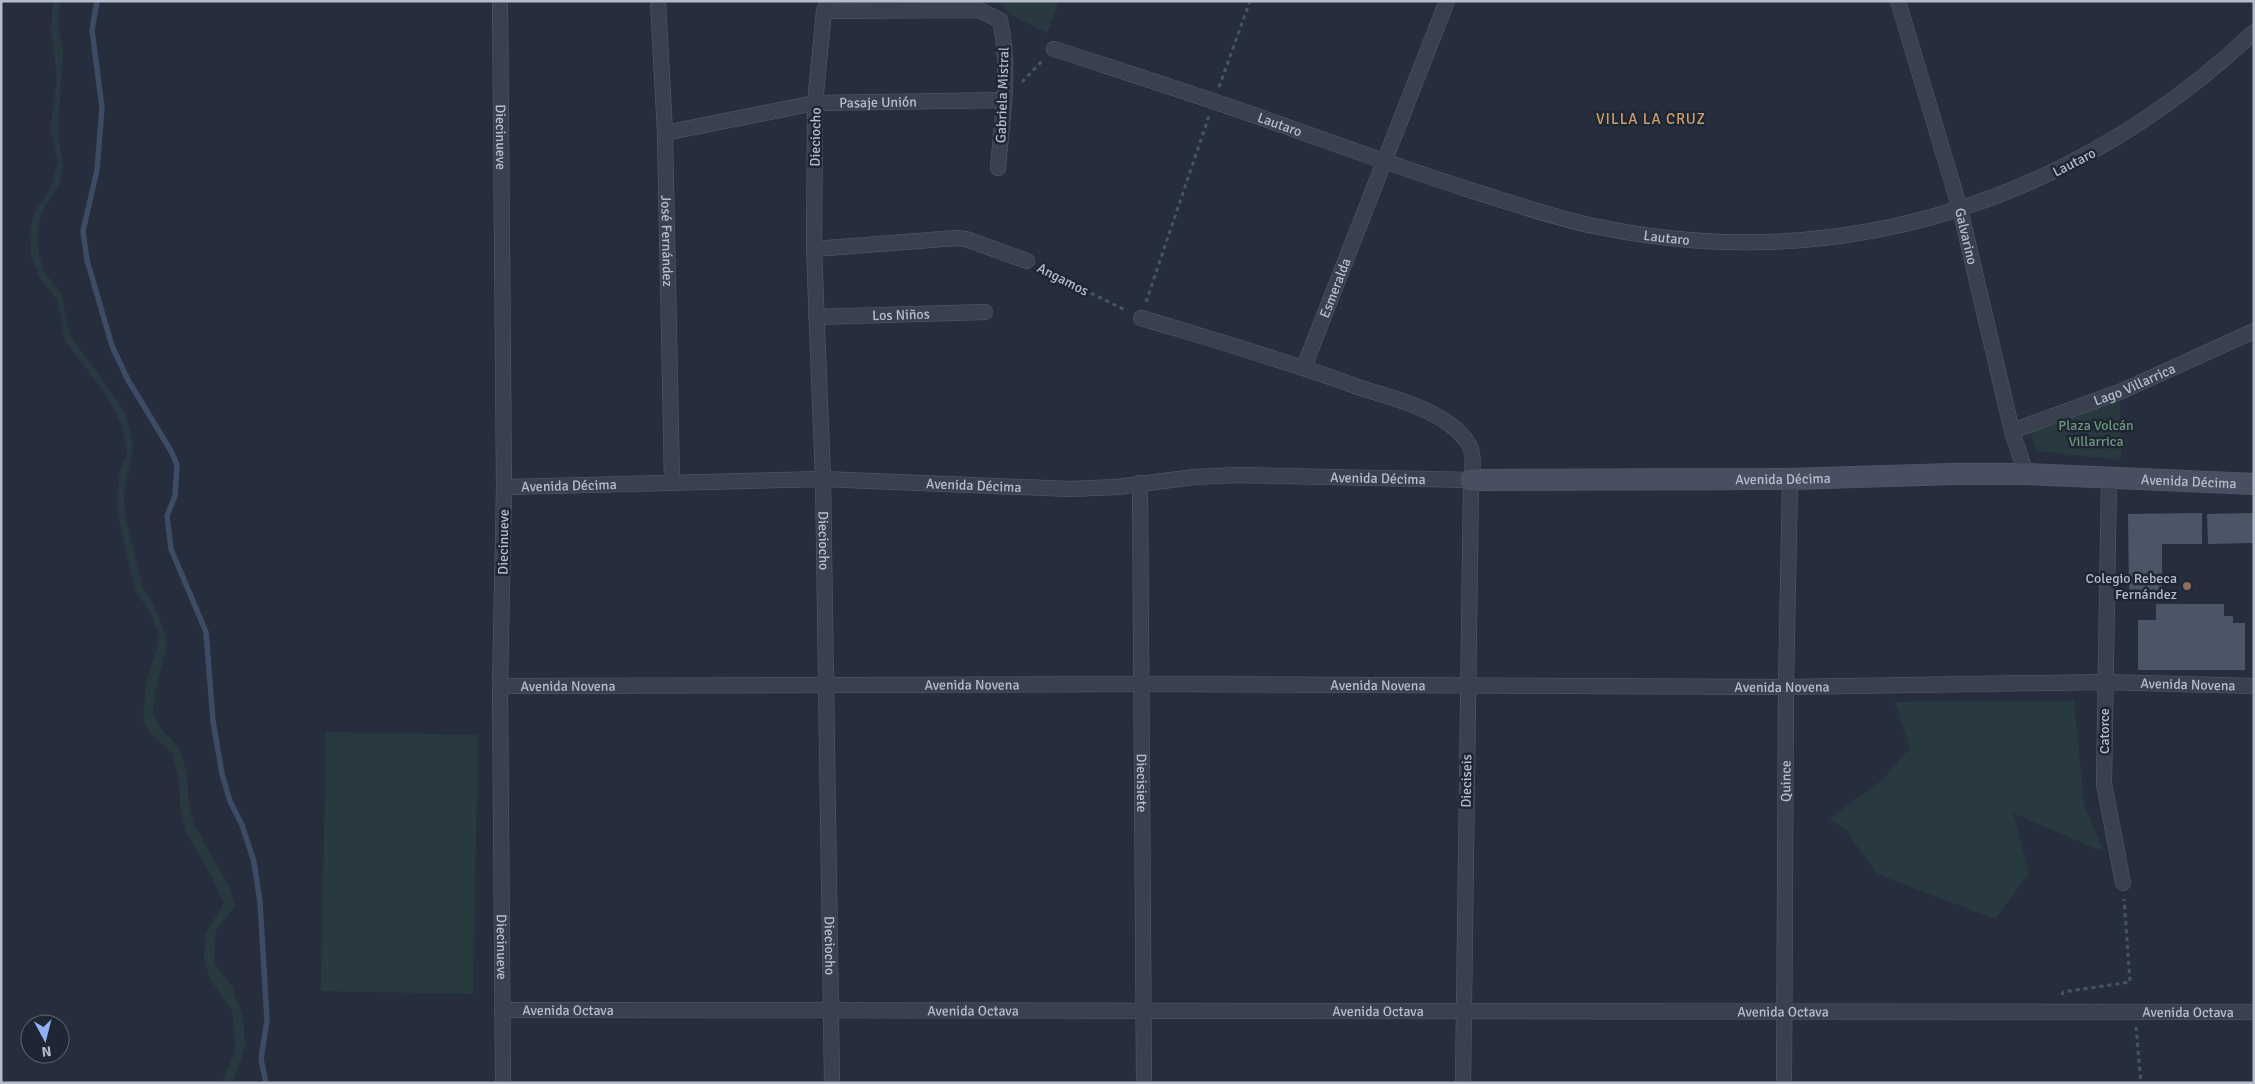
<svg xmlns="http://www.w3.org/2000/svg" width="2255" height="1084" viewBox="0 0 2255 1084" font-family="Signika,sans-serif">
	<rect width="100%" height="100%" fill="#262e3e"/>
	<!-- green -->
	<path fill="#283a3f" d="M53 1H60L58 29 63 50 58 132 63 167 60 182 42 212 38 227V250L43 270 62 295 69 333 124 411 130 430 133 447 124 494 125 515 142 585 155 608 165 634 167 648 156 686 153 713 160 728 179 748 187 772 189 807 194 825 229 886 235 906 216 930 214 964 232 986 243 1018 245 1047 233 1083H221L236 1051 232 1011 210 979 204 959 205 934 224 903 213 879 186 832 180 803 179 777 172 753 152 735 143 722 146 683 158 645V632L150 612 135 591 121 528 117 506 119 475 127 452 123 428 114 408 102 389 65 341 58 301 40 278 31 255 30 234 34 213 51 187 58 162 50 130 57 80 51 31Z
		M998 1H1059L1047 33 1012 15Z
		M2120 397 2121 460 2037 451 2030 432Z
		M2074 701 2084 804 2104 852 2013 813 2029 873 1995 919 1877 874 1845 829 1829 819 1882 780 1910 748 1895 702Z
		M326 732 478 735 473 994 321 991Z"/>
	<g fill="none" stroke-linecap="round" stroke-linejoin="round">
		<!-- stream -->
		<path stroke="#3c4b66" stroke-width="5.5" d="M97 1 92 30 102 108 97 170 83 231 87 260 112 346 128 380 171 451 177 465 175 496 167 516 171 549 206 632 213 721 222 774 230 801 242 825 254 862 260 902 267 1020 261 1059 266 1083"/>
	</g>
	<!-- building -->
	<path fill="#4c5566" d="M2202 513V544H2162V593L2129 594 2128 514Z
		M2254 513V543L2208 544 2207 514Z
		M2156 604H2224V616H2233V623H2245V670H2138V620H2156Z"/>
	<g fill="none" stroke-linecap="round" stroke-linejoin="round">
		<!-- street casing -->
		<g stroke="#555c69" stroke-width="16">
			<g id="street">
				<path id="s1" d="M500 1 504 487 500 686 503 1083"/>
				<path id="s2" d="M658 1 665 133 672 482"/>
				<path id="s3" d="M828 1 824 11 815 103 814 249 823 479 832 1083"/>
				<path id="s4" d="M1898 1 1960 209 2012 431 2026 474"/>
				<path d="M824 11 979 10 1000 20C1011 68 1002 119 998 168"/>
				<path id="s5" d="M1054 49C1134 75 1214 100 1293 129 1352 150 1410 171 1470 190 1511 203 1552 217 1594 226 1839 278 2073 202 2254 32"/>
				<path id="s6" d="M665 133 815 103 1004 100"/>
				<path d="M814 249 956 238 966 239 1027 261"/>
				<path id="s7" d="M816 317 985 312"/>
				<path d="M1141 318C1214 340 1287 361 1358 387 1394 399 1442 409 1466 440 1475 451 1473 467 1471 480L1463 1083"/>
				<path id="s8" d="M1304 367 1447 1"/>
				<path id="s9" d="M2012 431 2122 391 2254 331"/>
				<path d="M2109 478 2104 784 2123 883"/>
				<path id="s10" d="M1140 483 1144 1083"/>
				<path id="s11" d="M504 487 823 479 1070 489 1117 487 1194 477 1237 475 1471 480"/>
				<path id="s12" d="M500 686 1142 684 1786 687 2104 682 2254 686"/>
				<path id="s13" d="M502 1010 2254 1012"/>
				<path id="s14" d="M1784 1083 1786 687 1790 479"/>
			</g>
		</g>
		<!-- secondary casing -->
		<g stroke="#555c69" stroke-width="22">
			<g id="secondary">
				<path id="s15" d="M1471 480 1790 479 1953 474H2026L2254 484"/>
			</g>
		</g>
		<!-- path -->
		<path stroke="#46575c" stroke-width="3" stroke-dasharray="4 4" stroke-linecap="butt" d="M1022 82 1044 59
			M1219 87 1250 1
			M1041 268 1127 311
			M1146 302 1209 116
			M2062 995 2063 992 2130 982 2124 899
			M2136 1027 2141 1083"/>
		<!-- street -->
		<use href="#street" stroke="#3a414e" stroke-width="15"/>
		<!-- secondary -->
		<use href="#secondary" stroke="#484f61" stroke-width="21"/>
	</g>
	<!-- markers -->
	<circle fill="#8d6e63" stroke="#1f2633" stroke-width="2" cx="2187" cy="586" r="5"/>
	<g text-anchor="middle" stroke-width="5" stroke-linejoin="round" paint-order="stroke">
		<!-- street labels -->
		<g font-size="14" fill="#b6bcc9" stroke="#1f2633">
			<text transform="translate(1002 95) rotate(-88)" y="5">Gabriela Mistral</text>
			<text dy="5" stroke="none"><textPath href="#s6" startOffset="216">Pasaje Unión</textPath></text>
			<text dy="5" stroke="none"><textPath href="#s5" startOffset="238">Lautaro</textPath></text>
			<text dy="5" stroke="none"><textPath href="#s1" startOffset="136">Diecinueve</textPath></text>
			<text transform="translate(815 137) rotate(-89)" y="5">Dieciocho</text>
			<text transform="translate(2074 162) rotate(-27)" y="5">Lautaro</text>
			<text dy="5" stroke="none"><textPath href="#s5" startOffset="642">Lautaro</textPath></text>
			<text dy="5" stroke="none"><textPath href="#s4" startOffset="245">Galvarino</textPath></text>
			<text dy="5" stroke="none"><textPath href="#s2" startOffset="240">José Fernández</textPath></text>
			<text transform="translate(1063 279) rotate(27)" y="5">Angamos</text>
			<text dy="5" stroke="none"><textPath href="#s8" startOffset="85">Esmeralda</textPath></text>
			<text dy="5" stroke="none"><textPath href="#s7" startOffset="85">Los Niños</textPath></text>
			<text dy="5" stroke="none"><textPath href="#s9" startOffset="131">Lago Villarrica</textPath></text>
			<text dy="5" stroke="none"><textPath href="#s11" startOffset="875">Avenida Décima</textPath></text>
			<text dy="5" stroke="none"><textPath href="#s15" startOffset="312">Avenida Décima</textPath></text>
			<text dy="5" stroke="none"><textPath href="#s15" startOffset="718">Avenida Décima</textPath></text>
			<text dy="5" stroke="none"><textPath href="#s11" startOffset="65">Avenida Décima</textPath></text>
			<text dy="5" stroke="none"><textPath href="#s11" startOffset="470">Avenida Décima</textPath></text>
			<text dy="5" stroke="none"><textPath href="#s3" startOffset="541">Dieciocho</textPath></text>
			<text transform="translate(503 542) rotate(-89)" y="5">Diecinueve</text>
			<text dy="5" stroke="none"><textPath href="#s12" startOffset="472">Avenida Novena</textPath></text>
			<text dy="5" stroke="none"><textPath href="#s12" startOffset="1688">Avenida Novena</textPath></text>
			<text dy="5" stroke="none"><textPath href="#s12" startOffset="68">Avenida Novena</textPath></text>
			<text dy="5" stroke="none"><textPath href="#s12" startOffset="878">Avenida Novena</textPath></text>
			<text dy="5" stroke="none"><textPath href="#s12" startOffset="1282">Avenida Novena</textPath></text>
			<text transform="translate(2104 731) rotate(-90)" y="5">Catorce</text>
			<text transform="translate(1466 781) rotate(-89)" y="5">Dieciseis</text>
			<text dy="5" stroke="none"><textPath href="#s14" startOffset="302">Quince</textPath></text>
			<text dy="5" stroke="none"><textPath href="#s10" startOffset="300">Diecisiete</textPath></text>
			<text dy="5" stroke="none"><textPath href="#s3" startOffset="946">Dieciocho</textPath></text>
			<text dy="5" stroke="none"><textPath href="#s1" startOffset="946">Diecinueve</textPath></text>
			<text dy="5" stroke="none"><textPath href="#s13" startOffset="66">Avenida Octava</textPath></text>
			<text dy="5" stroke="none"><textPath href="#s13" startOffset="471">Avenida Octava</textPath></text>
			<text dy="5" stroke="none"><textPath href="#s13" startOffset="876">Avenida Octava</textPath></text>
			<text dy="5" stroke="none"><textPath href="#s13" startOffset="1281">Avenida Octava</textPath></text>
			<text dy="5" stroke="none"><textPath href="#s13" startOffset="1686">Avenida Octava</textPath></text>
		</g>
		<!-- park labels -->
		<g font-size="14" fill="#6e987b" stroke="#1f2633">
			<text x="2096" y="430">Plaza Volcán<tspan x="2096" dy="16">Villarrica</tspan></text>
		</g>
		<!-- poi labels -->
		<g font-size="14" fill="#b6bcc9" stroke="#1f2633" text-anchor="end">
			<text x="2177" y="583">Colegio Rebeca<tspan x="2177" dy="16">Fernández</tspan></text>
		</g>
		<!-- neighbourhood labels -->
		<g font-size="15" letter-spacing="1" fill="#d09d6a" stroke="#1f2633">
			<text x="1651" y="124">VILLA LA CRUZ</text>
		</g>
	</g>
	<!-- border -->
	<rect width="2255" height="1084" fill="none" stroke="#b6bcc9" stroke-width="5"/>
	<!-- north arrow -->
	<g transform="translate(45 1039) rotate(173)"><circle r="24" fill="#1f2633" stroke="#5b626f"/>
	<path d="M0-4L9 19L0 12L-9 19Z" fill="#91b0f3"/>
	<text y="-8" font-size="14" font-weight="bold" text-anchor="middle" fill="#b6bcc9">N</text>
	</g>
</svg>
